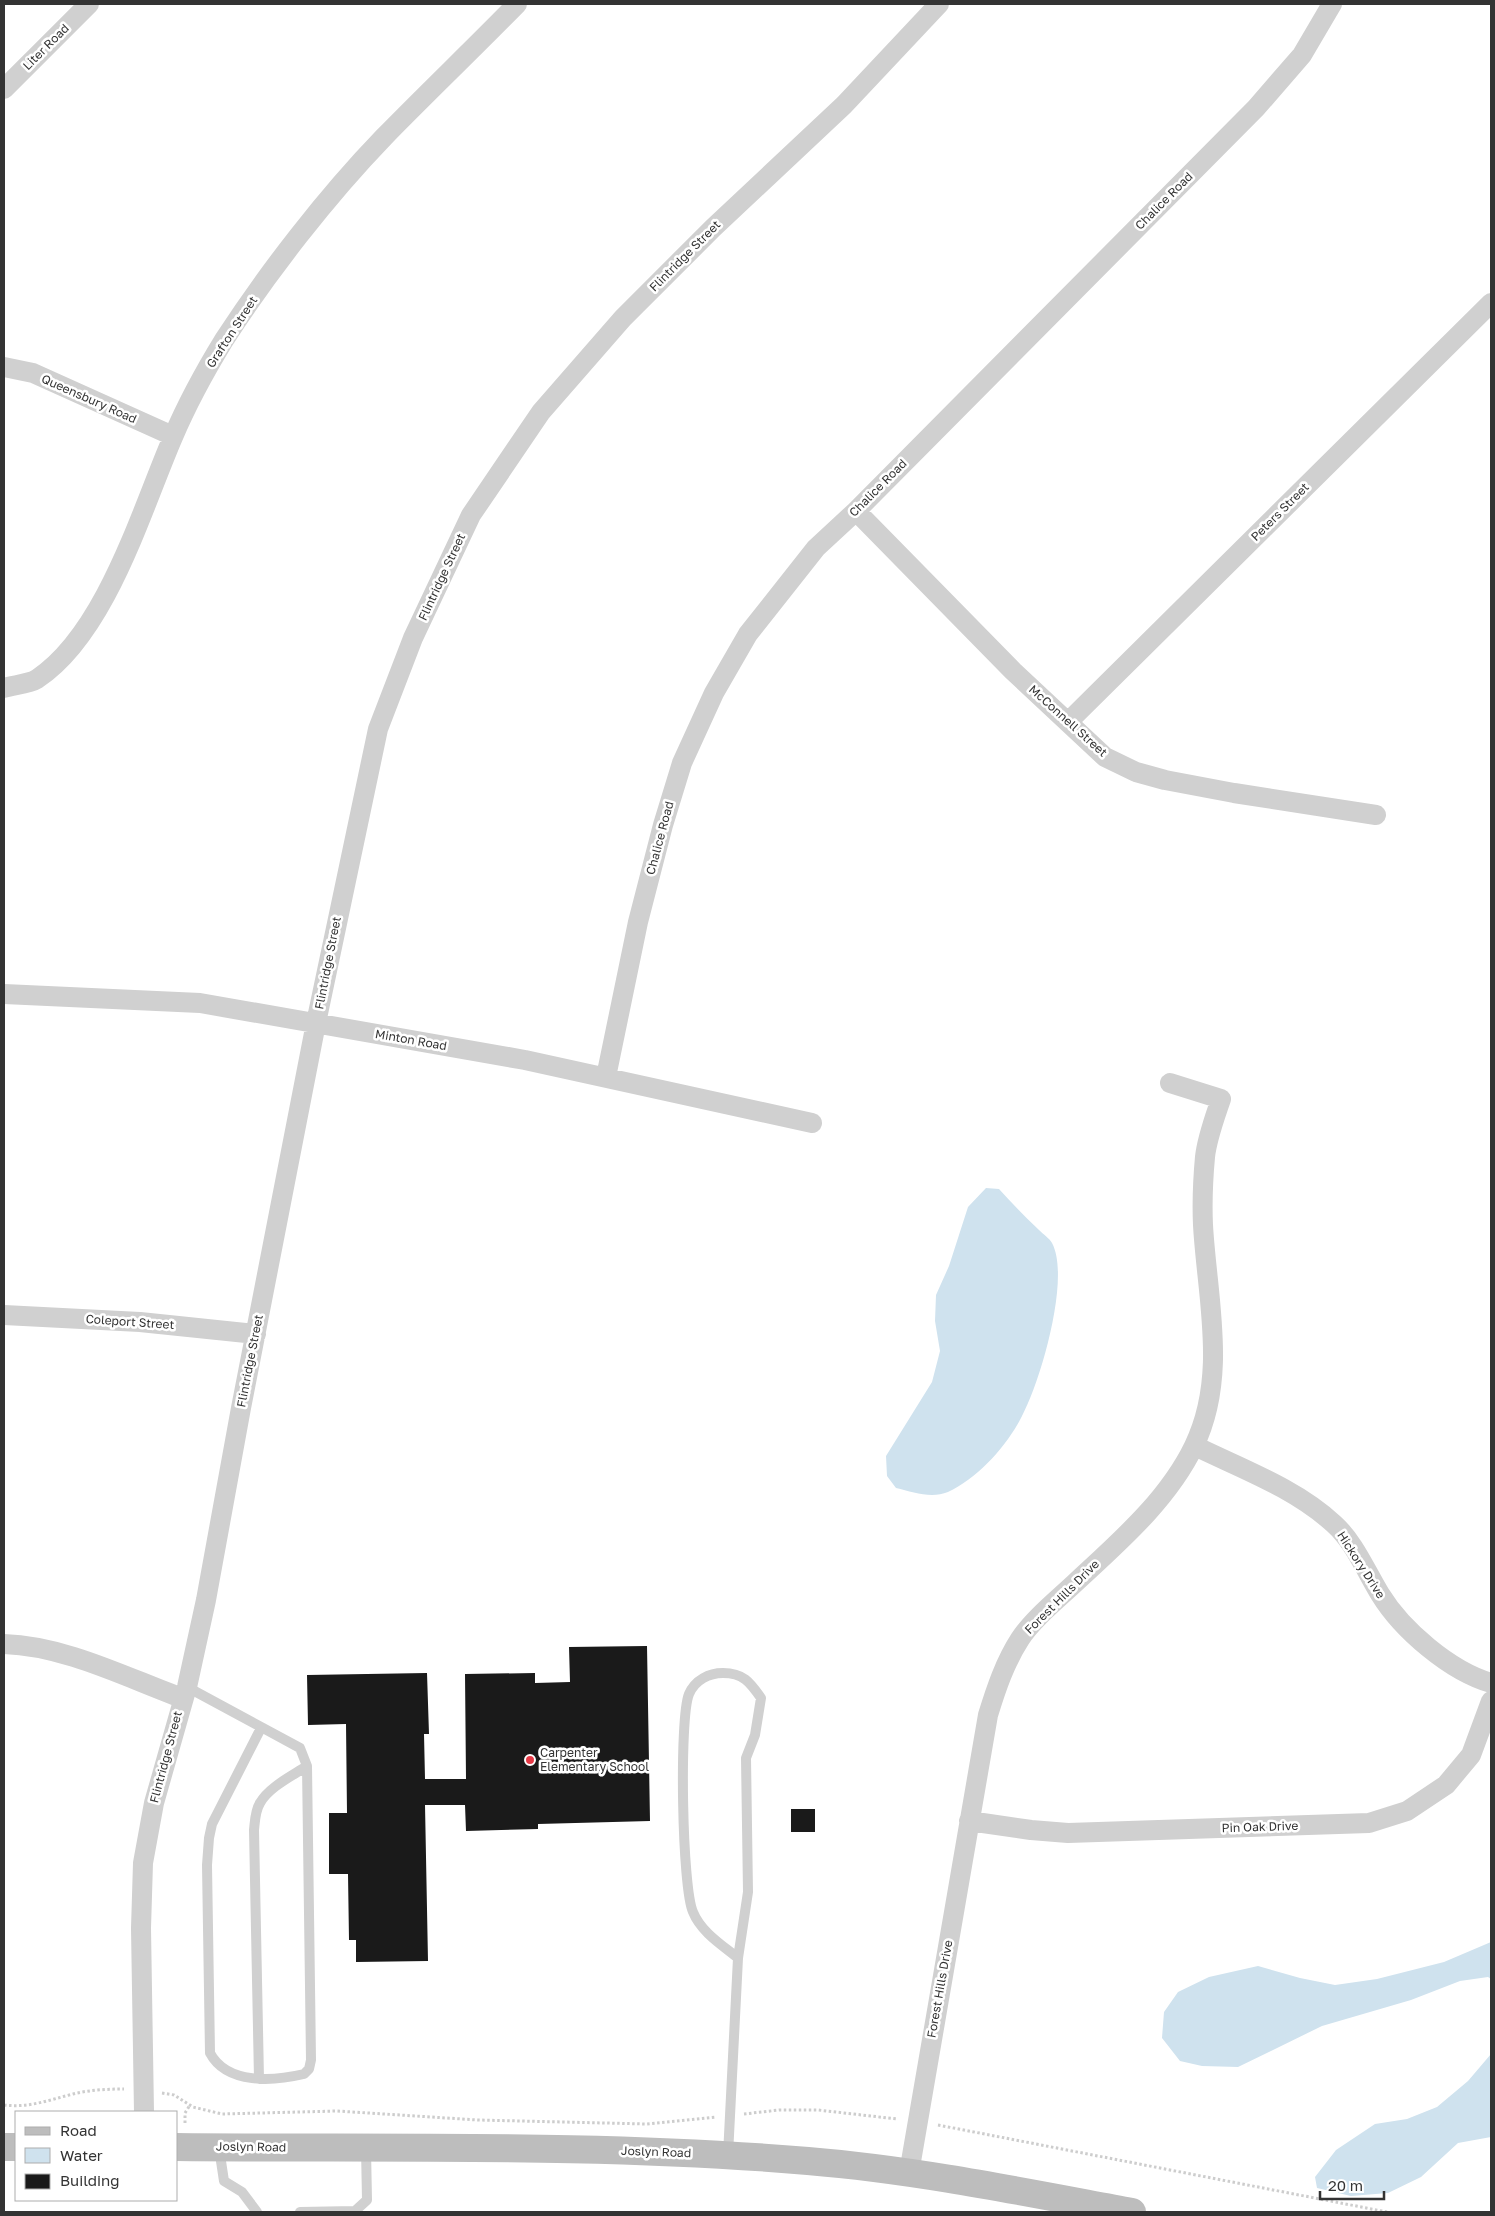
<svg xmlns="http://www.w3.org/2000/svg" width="1495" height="2216" viewBox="0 0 1495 2216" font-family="'Golos Text',sans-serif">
	<rect width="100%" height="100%" fill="#fff"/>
	<!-- water -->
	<path fill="#cfe2ee" d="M986 1188 999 1189C1012 1203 1025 1217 1039 1230 1043 1234 1050 1239 1052 1243 1071 1278 1040 1383 1022 1416 1007 1446 978 1478 948 1492 931 1499 913 1492 896 1488L887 1476 886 1456 932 1382 940 1351 935 1321 936 1295 949 1266 968 1207Z
		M1491 1942V1979L1488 1977 1460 1981 1411 2000 1322 2026 1238 2067 1202 2066 1180 2061 1162 2038 1164 2012 1178 1992 1209 1977 1258 1966 1300 1978 1335 1985 1377 1979 1444 1962Z
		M1491 2054V2137L1458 2143 1421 2177 1388 2193 1351 2196 1317 2188 1315 2177 1336 2150 1375 2124 1407 2119 1437 2107 1468 2081Z"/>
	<!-- building -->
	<path fill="#1a1a1a" d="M647 1646 650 1821 538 1824V1829L466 1831 465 1805H425L428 1961 356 1962V1940H349L348 1874H329V1813H347L346 1724 308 1725 307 1675 427 1673 429 1734H424L425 1779H466L465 1674 535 1673V1683L570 1682 569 1647Z
		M791 1809H815V1832H791Z"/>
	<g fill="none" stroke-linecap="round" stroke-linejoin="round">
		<!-- path -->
		<path stroke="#cdcdcd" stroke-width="3" stroke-dasharray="2.5 2.5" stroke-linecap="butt" d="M162 2093 174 2095 193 2107 222 2114 337 2111 478 2120 647 2124 716 2117
			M4 2105C29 2108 49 2100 73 2094 89 2090 107 2089 124 2089
			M744 2114 779 2110H818L897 2119
			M185 2123V2113L190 2105
			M938 2125 1387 2212"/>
		<!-- lane -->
		<path stroke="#d0d0d0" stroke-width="10" d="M187 1687 300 1748 307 1766 311 2060 309 2069 304 2074C274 2081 227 2085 210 2053L207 1865 209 1838 212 1824 261 1728
			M259 2079 254 1830C255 1821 255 1811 260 1803 269 1787 292 1776 307 1766
			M219 2148 224 2181 242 2192 257 2212
			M728 2155 738 1958 748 1892 746 1758 755 1735 761 1698C750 1682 743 1673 723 1673 709 1673 695 1680 689 1694 679 1718 682 1888 693 1912 701 1932 722 1945 738 1958
			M300 2212 355 2211 367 2200 366 2149"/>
		<!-- street -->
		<path stroke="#d0d0d0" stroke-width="20" d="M4 89 89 4
			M4 367 33 373 173 436
			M856 511 1013 671 1105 757 1136 772 1165 780 1234 793 1376 815
			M4 688C14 685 29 684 37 679 106 633 141 511 173 437 187 404 205 371 224 340 268 272 327 196 384 137 428 92 473 49 517 4
			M1069 721 1491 303
			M4 994 200 1003 525 1060 812 1123
			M606 1077 638 922 663 825 682 763 714 693 748 634 816 548 856 511 1256 108 1302 55 1332 4
			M4 1315 140 1322 256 1334
			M1195 1446C1242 1469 1295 1488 1334 1524 1354 1542 1366 1571 1380 1594 1402 1630 1450 1671 1491 1683
			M4 1644C65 1646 125 1677 182 1698
			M969 1821 1031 1830 1068 1833 1369 1823 1407 1811 1446 1785 1471 1755 1491 1701
			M144 2112 141 1928 143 1863 154 1803 187 1687 206 1600 241 1408 316 1023 378 729 413 638 471 515 541 412 623 318 713 228 844 105 939 4
			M909 2173 988 1715C996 1689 1005 1662 1020 1639 1033 1619 1058 1599 1076 1582 1119 1542 1168 1500 1194 1446 1228 1376 1207 1298 1203 1225 1202 1203 1203 1179 1205 1157 1207 1138 1215 1117 1221 1099L1170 1083"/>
		<!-- secondary -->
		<path stroke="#bdbdbd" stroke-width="28" d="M4 2147H16
			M176 2147C386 2149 598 2143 808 2161 917 2170 1024 2192 1132 2212"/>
	</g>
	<!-- markers -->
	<circle fill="#e63946" stroke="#fff" stroke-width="2" cx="530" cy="1760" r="5"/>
	<g text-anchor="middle" stroke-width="5" stroke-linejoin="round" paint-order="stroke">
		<!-- street labels -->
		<g font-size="12" fill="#333" stroke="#fff">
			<text transform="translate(46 47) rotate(-45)" y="4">Liter Road</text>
			<text transform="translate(1164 201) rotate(-45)" y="4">Chalice Road</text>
			<text transform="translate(685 256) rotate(-45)" y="4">Flintridge Street</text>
			<text transform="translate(232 332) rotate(-57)" y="4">Grafton Street</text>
			<text transform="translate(89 399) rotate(24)" y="4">Queensbury Road</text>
			<text transform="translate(878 488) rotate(-45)" y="4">Chalice Road</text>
			<text transform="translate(1280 512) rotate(-45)" y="4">Peters Street</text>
			<text transform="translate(442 577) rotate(-65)" y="4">Flintridge Street</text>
			<text transform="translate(1068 721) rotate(42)" y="4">McConnell Street</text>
			<text transform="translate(660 838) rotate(-75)" y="4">Chalice Road</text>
			<text transform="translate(328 963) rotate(-79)" y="4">Flintridge Street</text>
			<text transform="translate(411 1040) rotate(10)" y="4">Minton Road</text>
			<text transform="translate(130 1322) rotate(4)" y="4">Coleport Street</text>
			<text transform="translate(250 1361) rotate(-79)" y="4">Flintridge Street</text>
			<text transform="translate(1361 1565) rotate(57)" y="4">Hickory Drive</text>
			<text transform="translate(1062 1597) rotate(-45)" y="4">Forest Hills Drive</text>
			<text transform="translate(166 1757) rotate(-75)" y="4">Flintridge Street</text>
			<text transform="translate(1260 1827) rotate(-2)" y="4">Pin Oak Drive</text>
			<text transform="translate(940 1989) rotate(-80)" y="4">Forest Hills Drive</text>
			<text transform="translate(251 2147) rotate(1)" y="4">Joslyn Road</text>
			<text transform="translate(656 2152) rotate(2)" y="4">Joslyn Road</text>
		</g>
		<!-- poi labels -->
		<g font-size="12" fill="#333" stroke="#fff" text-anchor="start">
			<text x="540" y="1757">Carpenter<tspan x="540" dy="14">Elementary School</tspan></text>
		</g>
	</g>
	<!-- border -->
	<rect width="1495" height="2216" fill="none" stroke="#333333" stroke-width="10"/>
	<!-- legend -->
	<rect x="15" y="2111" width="162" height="90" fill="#ffffff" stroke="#adadad"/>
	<rect x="25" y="2127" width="25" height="8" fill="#bdbdbd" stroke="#adadad"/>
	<text x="60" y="2136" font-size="15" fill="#333333">Road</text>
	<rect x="25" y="2148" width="25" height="15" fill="#cfe2ee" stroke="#adadad"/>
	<text x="60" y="2161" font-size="15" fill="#333333">Water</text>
	<rect x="25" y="2174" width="25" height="15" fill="#1a1a1a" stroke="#adadad"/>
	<text x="60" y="2186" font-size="15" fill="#333333">Building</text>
	<!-- scale -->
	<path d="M1320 2191v8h64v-8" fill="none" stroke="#333333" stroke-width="2.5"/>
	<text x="1328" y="2191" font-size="15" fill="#333333" stroke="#ffffff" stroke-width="4" paint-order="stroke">20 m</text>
</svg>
